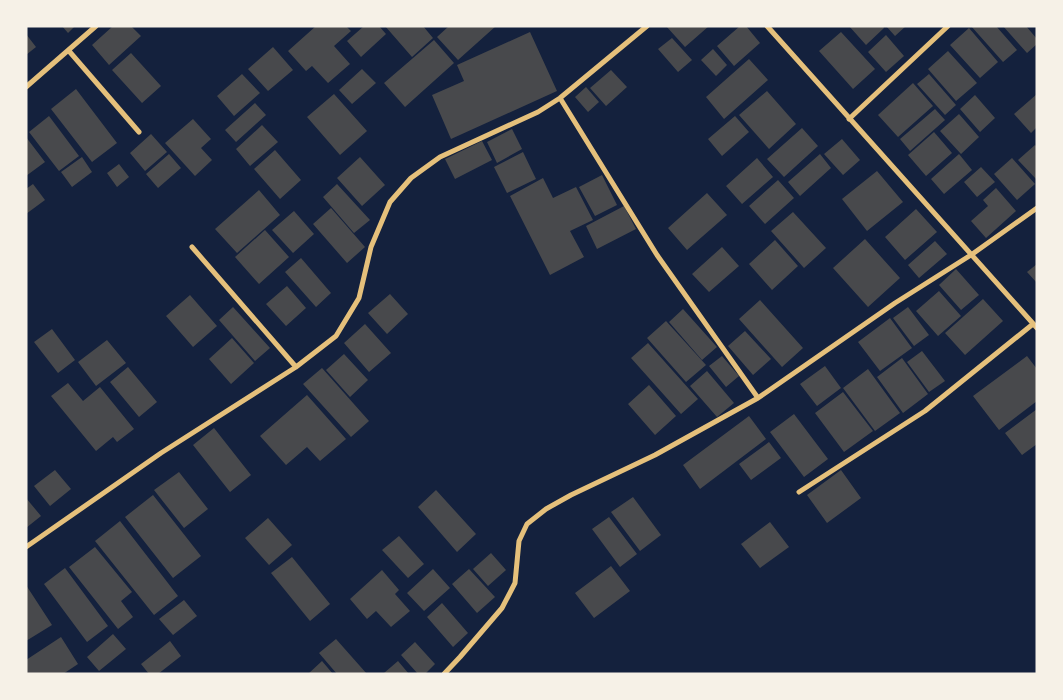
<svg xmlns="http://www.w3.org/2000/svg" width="1063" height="700" viewBox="0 0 1063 700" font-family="Poppins,sans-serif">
	<rect width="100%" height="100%" fill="#14213d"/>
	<!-- building -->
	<path fill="#48494c" d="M62 26H75L68 33Z
		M113 26H131L141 36 109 65 92 45Z
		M316 26H346L351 31 334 46 350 64 328 83 312 66 306 71 288 51Z
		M364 26H379L386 34 361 57 347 41Z
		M385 26H423L433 38 412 57Z
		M449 26H496L458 60 437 37Z
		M666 26H709L685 47Z
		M740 26H746L760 43 734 66 717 46Z
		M849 26H883L884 28 866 45Z
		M886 26H906L895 36Z
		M971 26H996L1017 50 1003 62Z
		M1003 26H1026L1037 39V44L1027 53Z
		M969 28 998 62 980 78 950 45Z
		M530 32 557 91 451 139 432 95 464 81 457 65Z
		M841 32 875 69 853 89 819 51Z
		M26 34 36 47 26 55Z
		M886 35 904 56 886 72 868 52Z
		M672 38 692 60 678 72 658 49Z
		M434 40 454 63 405 107 384 83Z
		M273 47 293 70 268 91 248 69Z
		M713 49 727 65 716 76 701 60Z
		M948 51 977 83 956 101 928 69Z
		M131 53 161 86 142 103 112 70Z
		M749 59 768 80 724 119 706 97Z
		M362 69 376 83 352 104 339 90Z
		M611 70 627 87 606 106 590 88Z
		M242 74 260 93 234 116 217 96Z
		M929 74 956 105 945 115 917 84Z
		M913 83 933 106 898 137 878 115Z
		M586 87 599 102 588 112 575 97Z
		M76 89 117 143 92 162 51 109Z
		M767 91 796 124 769 149 739 115Z
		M334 94 367 131 340 155 307 117Z
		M1037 94V127L1031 133 1014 114Z
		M975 95 995 118 980 132 960 109Z
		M255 103 266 115 236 142 225 130Z
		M935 109 945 120 910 151 900 139Z
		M959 114 979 137 961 154 940 131Z
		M49 116 79 156 59 171 29 132Z
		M735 116 749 132 722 156 708 139Z
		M193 119 211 139 201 148 212 160 195 176 165 143Z
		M262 125 278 142 250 166 236 149Z
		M802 128 818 146 784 177 767 159Z
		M512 129 522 149 497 163 487 142Z
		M934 132 952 153 926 176 908 155Z
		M151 134 167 152 145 171 130 153Z
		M26 137 45 162 26 176Z
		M842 139 860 160 843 175 824 154Z
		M482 141 492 160 455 179 445 159Z
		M1035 145 1037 147V180L1018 160Z
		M275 150 301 180 280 199 254 169Z
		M523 152 536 179 507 193 494 167Z
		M169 154 181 168 158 188 146 174Z
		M820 154 831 168 800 196 788 182Z
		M959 154 972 170 944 194 931 179Z
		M82 157 92 172 72 187 61 172Z
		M360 157 385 185 362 206 337 178Z
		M757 158 773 177 742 204 726 186Z
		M1012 158 1035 184 1017 200 994 174Z
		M119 164 129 177 117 187 107 173Z
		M981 167 995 182 977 197 964 182Z
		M877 171 903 202 867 231 842 199Z
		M602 175 617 205 595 216 579 187Z
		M543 178 553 198 576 187 593 220 570 231 584 257 550 275 510 196Z
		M778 180 794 198 765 224 749 206Z
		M33 184 45 200 26 214V189Z
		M337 184 370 220 354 233 323 197Z
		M996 188 1016 211 986 238 971 221 988 206 983 200Z
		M259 190 280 215 237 253 215 229Z
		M707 193 727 215 687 250 668 228Z
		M624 206 636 229 597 249 586 226Z
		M331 208 365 247 347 263 313 224Z
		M916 209 937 232 905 260 885 237Z
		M294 211 314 234 293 253 272 230Z
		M793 212 826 248 804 268 771 231Z
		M265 230 289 257 259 284 235 257Z
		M865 239 900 278 868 307 833 268Z
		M775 240 798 266 772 290 749 264Z
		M935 241 947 254 919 278 908 265Z
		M722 247 739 266 709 292 692 274Z
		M301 258 331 293 316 307 285 272Z
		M1037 264V283L1027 272Z
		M956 269 979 295 961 310 939 285Z
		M287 286 306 308 286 326 266 304Z
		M939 291 961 316 938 336 916 311Z
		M390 294 408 314 387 334 368 313Z
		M190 295 217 326 193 347 166 316Z
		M983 299 1003 321 965 355 945 333Z
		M760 300 803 348 782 367 739 319Z
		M233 307 270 348 255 361 219 320Z
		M908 307 929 335 914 346 893 318Z
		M683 309 717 347 702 360 669 322Z
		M890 318 912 348 880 371 858 342Z
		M666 321 706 365 686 382 647 338Z
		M365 324 391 353 369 372 344 343Z
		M52 329 75 360 58 373 34 342Z
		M745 331 771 359 753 375 728 346Z
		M232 338 254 363 231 384 209 359Z
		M107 340 126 363 96 386 78 362Z
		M648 343 698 399 681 414 631 358Z
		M922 351 945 381 929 392 907 362Z
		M344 354 368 380 350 397 326 370Z
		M722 356 739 376 726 387 709 366Z
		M1027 356 1037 369V401L999 430 973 396Z
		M902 358 928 394 903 413 877 377Z
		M825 366 841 388 817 406 800 384Z
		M128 367 157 402 139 417 110 382Z
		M322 368 369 421 351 437 303 384Z
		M868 369 900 413 875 431 843 388Z
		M707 371 734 403 717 417 690 386Z
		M68 383 83 401 100 387 134 429 117 442 113 437 96 451 51 396Z
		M649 385 676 416 655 435 628 404Z
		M843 392 873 431 844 452 815 413Z
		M307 395 346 439 320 461 307 447 286 465 260 436Z
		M1037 409V444L1022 455 1005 433Z
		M794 414 828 459 804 477 770 432Z
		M749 416 766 439 700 489 683 465Z
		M214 428 251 475 230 492 193 445Z
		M769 442 781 458 751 480 739 464Z
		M55 470 71 489 50 506 34 486Z
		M841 470 861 498 827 523 807 495Z
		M179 472 208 509 184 528 154 490Z
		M436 490 476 534 457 552 418 507Z
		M153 495 201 556 173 578 125 517Z
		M633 497 661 535 640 551 611 512Z
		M26 498 41 516 26 528Z
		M609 517 637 554 620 567 592 529Z
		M268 518 292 545 269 565 245 538Z
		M120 521 178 596 154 615 95 541Z
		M770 522 789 547 760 568 741 544Z
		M399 536 424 564 408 578 382 550Z
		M95 547 132 592 121 601 133 617 118 629 69 567Z
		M491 553 506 570 488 586 473 569Z
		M292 557 330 604 310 621 271 573Z
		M611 566 630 591 594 618 575 593Z
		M65 568 108 626 87 642 44 584Z
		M433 569 450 588 424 611 407 593Z
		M469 569 495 597 477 613 452 584Z
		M382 570 399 590 395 594 410 611 391 627 376 611 367 619 350 599Z
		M26 585 52 625 26 641Z
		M184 600 197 616 173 635 159 619Z
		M442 603 468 633 453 647 427 617Z
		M113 634 126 649 99 671 87 657Z
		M61 637 78 664 63 674H26V660Z
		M336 639 367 674H337L319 653Z
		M170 641 181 656 158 674H149L141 664Z
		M415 642 435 664 425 674H418L401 655Z
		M322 661 333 674H308Z
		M398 661 409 674H385L384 673Z"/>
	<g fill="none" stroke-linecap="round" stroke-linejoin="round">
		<!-- minor -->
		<path stroke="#e5c07b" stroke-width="5" d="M767 26 1037 328
			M69 51 139 132
			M26 87 96 26
			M560 98 657 255 758 398
			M849 119 948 26
			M192 247 296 367
			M799 492 925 411 1033 324
			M26 547 161 453 296 367 336 336 359 298 371 247 390 202 411 178 440 157 538 112 560 98 647 26
			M444 674 460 657 502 608 515 583 519 541 527 524 546 509 571 495 655 455 758 398 895 303 971 255 1037 208"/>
	</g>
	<!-- border -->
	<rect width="1063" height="700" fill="none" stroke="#f6f1e7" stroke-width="55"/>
</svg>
